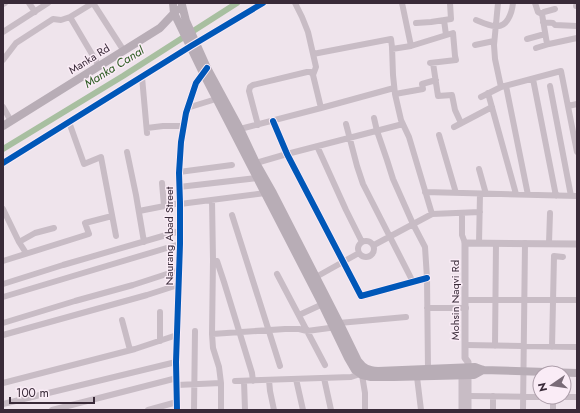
<svg xmlns="http://www.w3.org/2000/svg" width="580" height="413" viewBox="0 0 580 413" font-family="Jost,sans-serif">
	<rect width="100%" height="100%" fill="#efe4ec"/>
	<g fill="none" stroke-linecap="round" stroke-linejoin="round">
		<!-- canal -->
		<path stroke="#a8bfa0" stroke-width="6" d="M3 149 123 76 237 3"/>
		<!-- minor -->
		<path stroke="#c8bcc5" stroke-width="6" d="M29 3 35 12
			M93 3 124 51
			M295 3 302 17 308 32 316 67 313 75
			M402 3 411 46
			M498 3 494 45 495 59 501 87
			M535 3 538 12 542 14 547 44
			M3 4 5 3
			M576 6H577
			M542 14 544 12 555 9
			M70 17 99 66
			M444 20 446 35
			M476 20C481 22 489 26 495 26 507 28 512 13 513 3
			M543 22 553 23 555 25 577 26
			M416 23 431 22 451 19 450 3
			M3 32 48 3
			M527 39 545 34
			M475 45 494 41
			M536 48 549 44 577 38
			M392 49 411 46 453 33 455 56 456 60 430 63
			M313 54 391 39 392 47 393 75 395 94 401 120 409 137 432 214
			M3 60 16 43 53 19 61 20 70 17 93 3
			M433 63 438 96 452 95 455 110 461 123
			M142 77 147 133
			M533 79 556 196
			M506 86 528 195
			M550 86 571 196
			M488 93 516 194
			M395 94 423 89 422 84 436 80
			M481 97 501 87 561 71 577 152
			M568 106 577 104
			M3 107 11 121
			M187 108 216 99
			M374 118 377 131 387 160 393 179 413 224 425 247 427 278 428 369
			M273 121 287 154 361 296 427 278
			M69 122 84 164 101 157 116 236
			M346 124 357 166 363 184 413 282
			M258 125 249 91 250 87 253 85 307 72H311L313 75 321 108
			M454 127 492 107
			M147 128 163 126H183
			M240 129 321 108 394 88
			M439 135 456 193
			M317 146 346 210 362 242
			M127 152 136 195 144 242
			M3 163 191 46
			M256 163 287 154 403 124
			M479 169 486 194
			M179 172 232 165
			M162 183 164 206
			M179 187 257 178
			M425 192 577 196
			M212 200 213 260 212 334 213 348 219 367 221 383V410
			M180 204 265 193
			M3 209 19 242 26 253
			M139 211 180 203
			M462 213V235L465 243
			M232 215 280 366
			M358 249a8 8 0 1 1 16 0a8 8 0 1 1-16 0Z
			M19 242 35 233 54 228
			M479 243 480 194
			M549 243 550 213
			M374 245 432 214 480 212
			M213 260 217 261 224 282 252 373 253 381
			M3 261 89 234 85 223 112 216
			M277 274 325 365
			M316 277 359 253
			M3 284 63 265 180 231
			M3 297 180 244
			M466 300H577
			M427 308H466
			M160 312V341
			M299 315 325 303
			M122 320 130 350
			M3 323 75 301 133 285 179 270
			M339 323 406 317
			M212 334 285 329H299L307 331 337 327
			M3 335 147 295 178 285
			M466 345 577 347
			M495 346 496 243
			M552 347 554 256 563 257
			M362 375 365 393V410
			M417 377 421 410
			M324 378 331 410
			M296 379 303 410
			M269 380 270 391 274 410
			M235 381 351 377 360 374
			M244 381 245 410
			M3 383 135 349 177 335
			M177 385 221 383
			M469 396 540 397
			M564 397H577
			M3 404 176 362
			M52 410 177 378
			M148 410 177 402
			M194 410 195 331
			M493 410V396
			M523 410 525 243
			M553 410V397"/>
		<!-- tertiary -->
		<path stroke="#c8bcc5" stroke-width="7" d="M192 45 263 3
			M462 370V410
			M177 410 176 362 180 244V203L179 173 181 142 186 113 196 83 206 70
			M468 410V362L465 358V243L577 244"/>
		<!-- secondary -->
		<path stroke="#b8adb6" stroke-width="8" d="M173 3 174 13 203 73 235 135 322 304 348 358 355 370 362 375 371 377H394L474 375 483 370
			M182 5 186 21 207 68 240 129 256 163 273 193 341 326 358 361C364 369 368 370 378 371L475 367 483 370 577 373
			M3 126 160 28 177 10"/>
		<!-- cycleway casing -->
		<g stroke="#faecf6" stroke-width="8">
			<path id="cycleway" d="M273 121 287 154 361 296 427 278
				M3 163 191 46 263 3
				M177 410 176 362 180 244V203L179 173 181 142 186 113 196 83 207 68"/>
		</g>
		<!-- cycleway -->
		<use href="#cycleway" stroke="#0057b8" stroke-width="6"/>
	</g>
	<g text-anchor="middle" stroke-width="3" stroke-linejoin="round" paint-order="stroke">
		<!-- street labels -->
		<g font-size="11" fill="#392a38" stroke="#faecf6">
			<text transform="translate(89 59) rotate(-32)" y="4">Manka Rd</text>
			<text transform="translate(169 236) rotate(-90)" y="4">Naurang Abad Street</text>
			<text transform="translate(455 300) rotate(-90)" y="4">Mohsin Naqvi Rd</text>
		</g>
		<!-- water labels -->
		<g font-size="12" font-style="italic" fill="#2b5a20" stroke="#faecf6">
			<text transform="translate(114 67) rotate(-32)" y="4">Manka Canal</text>
		</g>
	</g>
	<!-- border -->
	<rect width="580" height="413" fill="none" stroke="#392a38" stroke-width="8"/>
	<!-- north arrow -->
	<g transform="translate(552 385) rotate(257)"><circle r="19" fill="#faecf6" stroke="#ad9eaa"/>
	<path d="M0-3L7 15L0 10L-7 15Z" fill="#796b77"/>
	<text y="-6" font-size="11" font-weight="bold" text-anchor="middle" fill="#392a38">N</text>
	</g>
	<!-- scale -->
	<path d="M10 397v6h84v-6" fill="none" stroke="#392a38" stroke-width="2"/>
	<text x="16" y="397" font-size="12" fill="#392a38" stroke="#faecf6" stroke-width="3" paint-order="stroke">100 m</text>
</svg>
